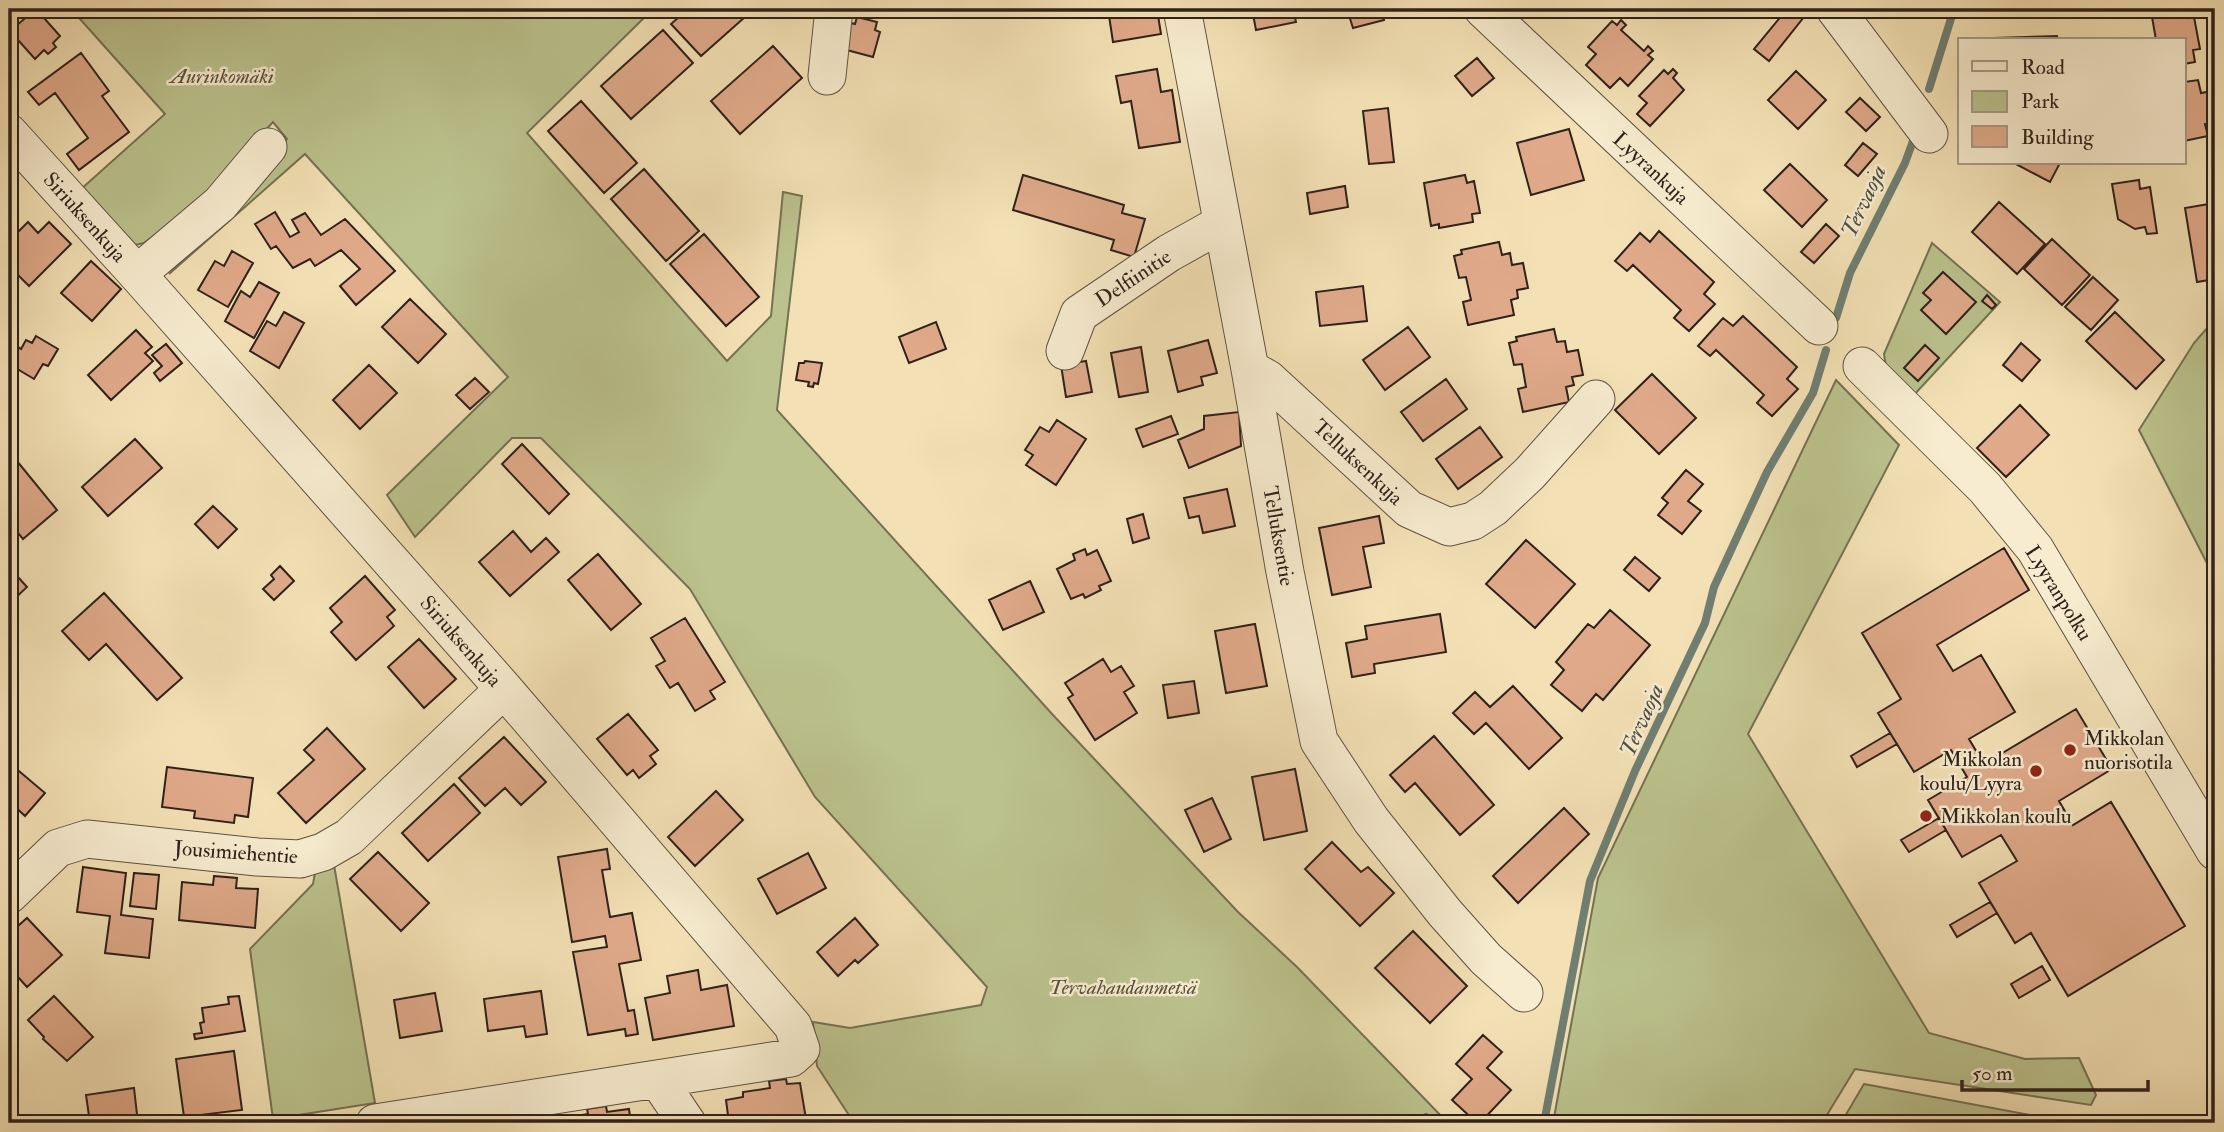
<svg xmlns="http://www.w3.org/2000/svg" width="2224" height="1132" viewBox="0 0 2224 1132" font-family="'IM FELL Double Pica',serif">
	<rect width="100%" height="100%" fill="#f3e1b5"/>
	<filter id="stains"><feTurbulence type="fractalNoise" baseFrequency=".00286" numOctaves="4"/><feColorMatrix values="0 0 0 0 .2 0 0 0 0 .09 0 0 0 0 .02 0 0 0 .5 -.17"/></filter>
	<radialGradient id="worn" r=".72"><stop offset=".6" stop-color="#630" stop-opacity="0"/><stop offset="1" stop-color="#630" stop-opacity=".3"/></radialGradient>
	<!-- green -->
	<path fill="#bbc28d" stroke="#747254" stroke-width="2" d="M71 9H653L527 133 727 361 771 316 783 192 802 196 777 410 1053 715 1238 912 1297 967 1448 1123H854L817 1066 813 1022 850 1028 981 1005 987 987 815 797 690 589 541 438H512L415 537 387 495 508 377 305 154 169 274 287 139 273 122 203 198 144 243 135 245 80 190 165 114Z
		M1932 243 2000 302 1913 396 1886 367 1884 354Z
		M2215 319V579L2139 430 2194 343Z
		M1836 380 1899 445 1748 734 1929 1033 2025 1059 2079 1058 2096 1095 2091 1105 1855 1069 1822 1123H1553L1598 878Z
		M333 859 375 1103 273 1119 250 949 313 884 316 867Z
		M1864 1084 2073 1123H1841Z"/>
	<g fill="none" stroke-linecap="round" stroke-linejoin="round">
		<!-- stream -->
		<path stroke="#6f7f72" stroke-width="8" d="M1929 89 1954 9
			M1836 318 1850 273 1905 163 1913 141
			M1426 1117 1431 1123
			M1544 1123 1590 881 1635 771 1705 623 1714 587 1767 472 1813 393 1826 350"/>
	</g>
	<!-- building -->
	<path fill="#e0aa8a" stroke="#2e211c" stroke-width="2" d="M36 9 60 36 53 43 56 47 48 54 44 50 35 59 10 31Z
		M688 9H754L701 56 671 24Z
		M1108 9H1157L1161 34 1113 42Z
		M1252 9H1293L1296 22 1256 30Z
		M1347 9H1381L1384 20 1353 28Z
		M1787 9H1794L1804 17 1769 61 1754 49Z
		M2165 9H2186L2188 18 2194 17 2200 49 2193 50 2195 62 2184 64V40H2156L2151 11Z
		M857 17 877 22 875 30 880 32 873 57 843 49 851 23 855 24Z
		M1621 20 1626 25 1621 30 1644 51 1648 46 1653 51 1648 55 1653 59 1628 86 1620 78 1610 88 1586 65 1596 54 1588 47 1612 21 1617 25Z
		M663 30 693 63 631 119 601 86Z
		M2057 36 2058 40H1994V38Z
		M773 46 802 78 740 134 711 101Z
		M81 53 109 91 102 96 129 132 79 170 67 154 88 138 55 93 39 105 28 92Z
		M1477 58 1494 78 1472 96 1455 76Z
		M1157 69 1161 92 1172 90 1180 142 1139 148 1131 101 1121 103 1116 76Z
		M1673 69 1677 73 1673 78 1684 90 1650 126 1637 114 1647 103 1639 96 1664 70 1668 74Z
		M1796 71 1826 100 1798 129 1768 100Z
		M2198 80 2201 93 2207 92 2213 123 2205 124 2208 136 2184 141V82Z
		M1860 98 1880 117 1866 131 1846 112Z
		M581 101 637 163 604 193 548 131Z
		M1388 108 1394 162 1369 164 1363 111Z
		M1569 129 1584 180 1531 195 1517 143Z
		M1863 143 1877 154 1858 176 1845 165Z
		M2014 163H2060L2050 182Z
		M1790 164 1827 200 1802 227 1764 190Z
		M644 169 699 231 666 261 611 199Z
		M1023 175 1124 205 1122 213 1145 219 1134 257 1111 250 1114 240 1013 210Z
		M1465 175 1467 183 1474 181 1480 213 1472 214 1473 222 1439 228V224L1431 226 1424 183Z
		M2139 180 2140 189 2150 187 2157 233 2147 234 2145 227 2135 229 2118 219 2112 184Z
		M1345 186 1348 207 1310 214 1307 193Z
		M1999 202 2045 244 2017 274 1972 232Z
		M2215 203V279L2197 282 2185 208Z
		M275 212 290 237 299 232 292 220 305 213 321 235 345 219 395 271 356 305 340 286 360 269 341 250 315 266 310 259 293 268 276 246 271 249 255 224Z
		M28 222 38 233 49 222 71 244 29 286 9 266V241Z
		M1826 224 1839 236 1814 263 1801 252Z
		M1659 231 1714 282 1704 294 1715 304 1689 331 1674 318 1681 310 1633 265 1627 271 1615 261 1640 233 1650 242Z
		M704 234 759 297 726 326 670 264Z
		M2052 239 2090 275 2062 305 2024 269Z
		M1499 242 1502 255 1510 253 1512 265 1523 263 1528 288 1517 290 1518 298 1511 300 1514 315 1468 325 1463 302 1471 300 1466 277 1459 278 1454 256 1462 254 1461 250Z
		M232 251 253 263 228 307 198 290 215 261 224 266Z
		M91 261 121 289 92 321 61 293Z
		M1943 272 1976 302 1946 334 1921 310 1931 300 1923 293Z
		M2093 277 2118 300 2091 330 2065 307Z
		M259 282 279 293 254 338 225 321 241 291 250 297Z
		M1363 286 1367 321 1320 326 1316 292Z
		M1987 295 1996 305 1992 309 1982 301Z
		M410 299 446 334 418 363 382 327Z
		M284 312 304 323 279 368 250 351 267 321 276 326Z
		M2115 312 2164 360 2136 389 2086 341Z
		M1743 316 1797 367 1787 379 1798 389 1772 416 1757 403 1764 395 1716 350 1710 356 1698 346 1723 318 1733 326Z
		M936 322 946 349 909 363 899 337Z
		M1408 327 1430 357 1385 390 1363 360Z
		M1554 329 1557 342 1565 341 1567 352 1578 350 1583 375 1572 377 1574 385 1566 387 1569 402 1523 412 1518 389 1526 387 1522 364 1514 365 1509 343 1517 341 1516 337Z
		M136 330 152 347 145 353 153 361 111 400 88 375Z
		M36 336 58 349 48 366 43 364 34 379 9 364V356L15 345 21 349 26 340 32 343Z
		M1208 340 1217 373 1201 377 1203 385 1178 392 1168 351Z
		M2021 343 2040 360 2022 381 2003 365Z
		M166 344 182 363 160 381 154 373 162 366 152 355Z
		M1925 345 1939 358 1918 381 1904 368Z
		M1141 347 1148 392 1119 397 1111 353Z
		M805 361 822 363 818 384 814 383 813 387 808 386 809 382 796 380 799 363H804Z
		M1086 361 1092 392 1066 397 1061 365Z
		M369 365 397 393 360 429 333 400Z
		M1652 374 1696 418 1659 454 1615 410Z
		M475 378 489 392 470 409 456 395Z
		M1446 379 1467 409 1423 441 1401 412Z
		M2020 405 2049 435 2006 477 1977 448Z
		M1239 412 1241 446 1189 468 1178 440 1204 429V416Z
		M1171 416 1178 434 1143 447 1136 429Z
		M1057 420 1086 439 1056 485 1026 465 1033 455 1025 450 1040 427 1049 432Z
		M1480 427 1502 457 1458 489 1436 459Z
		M135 439 162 468 108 516 82 487Z
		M522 444 569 494 549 514 502 464Z
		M12 455 57 510 23 539 9 522V458Z
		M1686 470 1703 484 1688 501 1701 511 1682 534 1658 515 1668 503 1662 498Z
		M1227 489 1235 526 1203 533 1199 516 1189 518 1184 498Z
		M213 506 237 529 218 548 195 524Z
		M1143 514 1149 538 1133 543 1127 519Z
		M1379 516 1384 543 1363 547 1371 587 1332 595 1319 528Z
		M513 531 531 552 546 538 559 552 510 596 479 562Z
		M1526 540 1575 584 1535 628 1486 584Z
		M2004 548 2029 590 1937 645 1953 671 1981 655 2015 712 1969 739 1984 764 2076 709 2112 769 2059 801 2073 825 2111 802 2185 926 2068 996 2031 933 2015 943 1979 883 2017 861 2001 835 1962 857 1928 800 1967 777 1951 750 1914 772 1878 713 1901 699 1862 633Z
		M1085 549 1087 555 1097 550 1111 581 1099 586 1101 590 1085 598 1083 594 1071 599 1057 569 1075 560 1073 554Z
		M598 554 641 604 611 630 568 580Z
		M1635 557 1660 578 1649 591 1624 570Z
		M280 566 294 581 274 600 263 589 274 579 271 575Z
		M9 567 27 587 9 604Z
		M365 576 395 610 387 617 394 626 356 660 331 632 342 622 330 608Z
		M1030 581 1044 612 1003 630 989 600Z
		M104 593 182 678 157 700 106 644 89 660 62 631Z
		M1610 610 1650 645 1603 700 1596 694 1582 711 1551 685 1564 670 1556 662 1588 624 1594 628Z
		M1440 614 1446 652 1374 664 1375 673 1352 677 1346 643 1367 639 1365 626Z
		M685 618 725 682 710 691 715 699 695 711 678 683 670 688 656 666 665 661 651 638Z
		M1255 624 1267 686 1226 693 1215 631Z
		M419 639 456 679 424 708 388 667Z
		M1103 659 1111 672 1121 666 1134 686 1124 692 1137 713 1095 740 1068 698 1073 695 1065 683Z
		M1194 681 1199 713 1168 718 1163 685Z
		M1513 686 1562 738 1529 769 1486 723 1474 734 1453 713 1475 692 1490 707Z
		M628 714 658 750 650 756 656 764 639 778 633 770 627 775 597 739Z
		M327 728 365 769 306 823 278 793 314 760 304 750Z
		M1890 733 1897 744 1857 767 1851 756Z
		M1434 736 1494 805 1460 835 1415 783 1405 792 1390 775Z
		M504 737 546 782 521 805 505 788 485 806 459 778Z
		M13 766 45 793 25 816 9 801V771Z
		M167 767 253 778 248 817 235 815 234 823 194 818 195 811 162 807Z
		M1295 769 1307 831 1264 840 1252 777Z
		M454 784 480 813 428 861 402 833Z
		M716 791 743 820 695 866 668 837Z
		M1212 798 1231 839 1204 852 1185 810Z
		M1564 808 1589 834 1518 903 1493 876Z
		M1939 818 1946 830 1909 852 1901 840Z
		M1332 842 1361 872 1368 867 1394 893 1360 926 1305 869Z
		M607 849 610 869 602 870 610 917 632 913 641 960 619 964 628 1011 634 1010 638 1034 626 1036 625 1029 588 1035 573 952 607 947 605 936 572 942 558 857Z
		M378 852 429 903 401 931 350 879Z
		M808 853 826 888 777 914 758 879Z
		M83 867 126 873 121 915 153 919 149 958 105 953 110 916 77 912Z
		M134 873 159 875 156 909 130 906Z
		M214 876 237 878 236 888 258 889 255 928 179 920 182 882 213 885Z
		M1990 902 1997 913 1957 937 1950 925Z
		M27 918 62 955 27 987 9 967V934Z
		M855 918 878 945 858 963 855 960 838 976 817 952Z
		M1413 931 1467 986 1430 1023 1375 968Z
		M2042 966 2050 980 2019 998 2011 984Z
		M698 970 701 990 727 985 734 1026 653 1040 645 998 670 993 667 976Z
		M541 991 547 1034 526 1037 524 1026 488 1031 484 999Z
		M435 993 442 1031 400 1038 394 1000Z
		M54 996 93 1037 67 1061 43 1039 44 1037 28 1020Z
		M239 996 245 1031 195 1039 194 1034 202 1033 200 1023 204 1022 202 1008 229 1004 228 997Z
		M1483 1035 1502 1052 1487 1068 1511 1090 1480 1123H1477L1452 1100 1472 1079 1456 1064Z
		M234 1051 242 1110 184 1117 176 1059Z
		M786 1079 787 1084 800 1083 806 1119 775 1123H729L726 1100 743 1097V1092L770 1088 769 1081Z
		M134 1088 138 1123H90L86 1095Z
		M606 1106 607 1112 629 1109 631 1123H565L564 1118 588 1114 587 1109Z"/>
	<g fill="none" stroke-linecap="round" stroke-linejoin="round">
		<!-- minor casing -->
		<g stroke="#5f5142" stroke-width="39">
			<path id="minor" d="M1182 9 1250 369 1285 572 1319 741 1371 820 1445 913 1486 959 1524 993
				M1483 9 1819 326
				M1835 9 1929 134
				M827 76 834 9
				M9 133 137 274 504 689 793 1026 801 1049 791 1058 375 1123
				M137 274 220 204 268 147
				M1065 351 1079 314 1169 253 1221 224
				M1862 366 1985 488 2035 549 2215 851
				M1250 369 1268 379 1409 509 1449 527 1473 521 1493 508 1530 473 1596 399
				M9 895 58 848 87 839 257 857 300 859 323 852 349 837 504 689
				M658 1080 687 1123"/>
		</g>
		<!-- minor -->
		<use href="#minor" stroke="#f7eccf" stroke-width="37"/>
	</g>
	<!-- markers -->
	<g fill="#8f2418" stroke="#f7eccf" stroke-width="2.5">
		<circle cx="2070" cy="750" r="7"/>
		<circle cx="2036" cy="771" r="7"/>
		<circle cx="1926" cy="816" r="7"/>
	</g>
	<g text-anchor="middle" stroke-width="5" stroke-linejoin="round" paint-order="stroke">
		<!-- park labels -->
		<g font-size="21" font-style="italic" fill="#58513e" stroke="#f7eccf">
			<text x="222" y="83">Aurinkomäki</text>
			<text x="1123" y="994">Tervahaudanmetsä</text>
		</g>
		<!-- street labels -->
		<g font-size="21" fill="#2e211c" stroke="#f7eccf">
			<text transform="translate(1651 168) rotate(43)" y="7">Lyyrankuja</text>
			<text transform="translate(85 217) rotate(48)" y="7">Siriuksenkuja</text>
			<text transform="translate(1133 278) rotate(-34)" y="7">Delfiinitie</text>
			<text transform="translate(1358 462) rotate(43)" y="7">Telluksenkuja</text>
			<text transform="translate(1279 536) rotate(80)" y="7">Telluksentie</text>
			<text transform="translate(2059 593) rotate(58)" y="7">Lyyranpolku</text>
			<text transform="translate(461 641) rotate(49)" y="7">Siriuksenkuja</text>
			<text transform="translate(236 852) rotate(4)" y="7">Jousimiehentie</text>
		</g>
		<!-- poi labels -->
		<g font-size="21" fill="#2e211c" stroke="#f7eccf" text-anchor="start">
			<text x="2084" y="745">Mikkolan<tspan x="2084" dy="24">nuorisotila</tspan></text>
			<text x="2022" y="766" text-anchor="end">Mikkolan<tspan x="2022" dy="24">koulu/Lyyra</tspan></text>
			<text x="1940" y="823">Mikkolan koulu</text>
		</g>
		<!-- water labels -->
		<g font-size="23" font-style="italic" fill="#4f5047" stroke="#f7eccf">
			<text transform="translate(1863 201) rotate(-65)" y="8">Tervaoja</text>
			<text transform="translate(1641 720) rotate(-66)" y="8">Tervaoja</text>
		</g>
	</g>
	<!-- margin -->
	<rect width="2224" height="1132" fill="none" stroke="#f3e1b5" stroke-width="35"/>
	<rect x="10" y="10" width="2203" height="1111" fill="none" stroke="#2e211c" stroke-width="3.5"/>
	<rect x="18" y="18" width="2189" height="1097" fill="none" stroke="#2e211c" stroke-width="2"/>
	<!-- legend -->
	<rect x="1958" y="38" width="228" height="126" fill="#f7eccf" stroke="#a79b87" stroke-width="2"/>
	<rect x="1972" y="61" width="35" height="10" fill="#f7eccf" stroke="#a79b87" stroke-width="2"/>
	<text x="2021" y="74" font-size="21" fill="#2e211c">Road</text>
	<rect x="1972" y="91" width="35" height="21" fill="#bbc28d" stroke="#a79b87" stroke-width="2"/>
	<text x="2021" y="108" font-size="21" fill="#2e211c">Park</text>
	<rect x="1972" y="126" width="35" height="21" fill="#e0aa8a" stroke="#a79b87" stroke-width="2"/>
	<text x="2021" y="144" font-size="21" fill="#2e211c">Building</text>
	<!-- scale -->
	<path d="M1962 1080v10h186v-10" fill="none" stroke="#2e211c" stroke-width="3.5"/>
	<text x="1972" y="1080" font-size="21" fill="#2e211c" stroke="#f7eccf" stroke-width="5" paint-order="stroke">50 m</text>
	<rect width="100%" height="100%" filter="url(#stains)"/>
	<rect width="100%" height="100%" fill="url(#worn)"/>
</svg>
